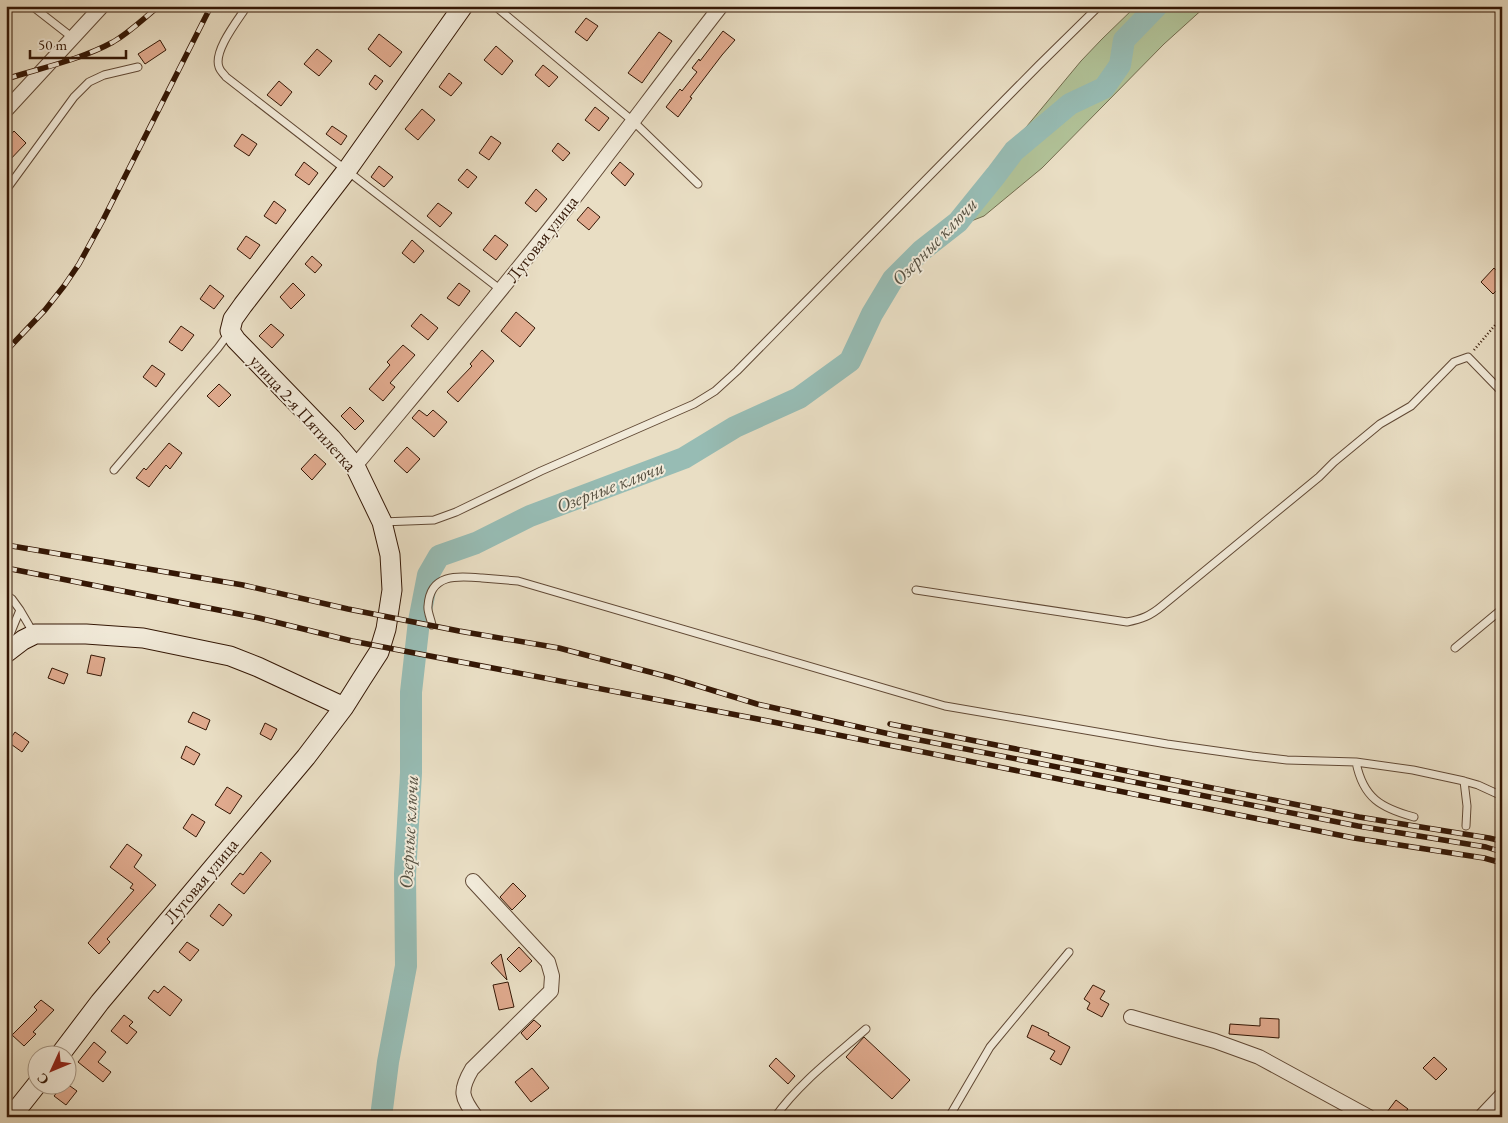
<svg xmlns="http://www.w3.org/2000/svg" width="1508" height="1123" viewBox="0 0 1508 1123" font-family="'EB Garamond',serif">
	<rect width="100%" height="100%" fill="#e9dec4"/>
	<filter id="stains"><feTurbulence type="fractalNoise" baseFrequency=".004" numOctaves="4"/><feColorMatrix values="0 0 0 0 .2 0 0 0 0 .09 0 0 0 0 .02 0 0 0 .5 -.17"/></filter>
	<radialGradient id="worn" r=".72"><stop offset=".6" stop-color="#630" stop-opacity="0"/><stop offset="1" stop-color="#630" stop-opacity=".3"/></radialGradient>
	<!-- green -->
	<path fill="#b1c298" stroke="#726c4e" d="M1136 6H1206L1164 44 1042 168 984 216 966 223 958 217 959 208 1081 61 1102 39Z"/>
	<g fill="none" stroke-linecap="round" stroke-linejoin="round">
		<!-- river -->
		<path stroke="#97bcb4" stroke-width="22" d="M381 1117 388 1062 406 966 405 874 411 773V692L419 621 428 575 439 556 476 543 530 516 684 458 735 427 799 398 850 361 872 314 893 279 921 251 958 222 996 175 1014 151 1070 104 1104 88 1120 65 1124 40 1157 6"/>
	</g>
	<!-- building -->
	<path fill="#e0aa8e" stroke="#341705" d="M586 18 598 26 587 41 575 32Z
		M723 31 735 40 722 55 690 97 692 98 678 117 666 107 680 89 682 91 697 72 692 68 699 59 700 61Z
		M659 32 672 41 642 83 628 73Z
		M379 34 402 52 390 67 368 49Z
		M160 40 166 50 145 64 138 54Z
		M496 46 513 61 502 75 484 60Z
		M317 49 332 61 319 76 304 64Z
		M543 65 558 77 549 87 535 75Z
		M449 73 462 83 451 96 439 87Z
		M375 75 383 81 376 90 369 84Z
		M279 81 292 92 281 106 267 95Z
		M595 107 609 118 599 131 585 120Z
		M422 109 435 120 418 140 405 129Z
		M332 126 347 136 341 145 326 134Z
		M14 131 26 143 6 164V140Z
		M242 134 257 144 249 156 234 146Z
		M491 136 501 143 489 160 479 153Z
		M558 143 570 153 563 161 552 151Z
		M304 162 318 173 309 185 295 175Z
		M620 162 634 174 625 186 611 173Z
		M379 166 393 177 384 187 371 177Z
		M467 169 477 177 468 188 458 180Z
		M536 189 547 199 536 212 525 203Z
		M274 201 286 210 276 224 264 216Z
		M438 203 452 213 440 227 427 216Z
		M588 207 600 217 589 230 577 220Z
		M495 235 508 245 496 260 483 250Z
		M246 236 260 245 250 259 237 249Z
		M412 240 424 251 414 263 402 253Z
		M312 256 322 265 315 273 305 264Z
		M1494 268 1502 276V285L1493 294 1481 282Z
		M293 283 305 295 291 309 280 297Z
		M459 283 470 291 459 306 447 298Z
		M210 285 224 296 214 309 200 299Z
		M516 312 535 328 520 347 501 331Z
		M421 314 438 328 428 340 411 326Z
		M271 324 284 335 272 348 259 336Z
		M181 326 194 335 182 351 169 342Z
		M403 345 415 355 390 383 395 387 383 401 369 389 390 365 387 362Z
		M482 350 494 361 458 402 447 392 472 366 470 364Z
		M152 365 165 374 156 387 143 377Z
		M219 384 231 395 219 407 207 396Z
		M350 407 364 421 355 430 341 416Z
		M419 410 427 416 433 410 447 422 434 437 412 418Z
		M169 443 182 453 170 469 166 465 149 487 136 478 144 468 146 470Z
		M407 447 420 459 407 473 394 461Z
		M315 454 326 464 312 480 301 469Z
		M91 655 105 658 101 676 87 673Z
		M52 668 68 674 64 684 48 678Z
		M193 712 210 720 206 730 188 722Z
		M265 723 277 729 271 740 260 734Z
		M15 732 29 742 22 752 8 742Z
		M186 746 200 754 194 765 181 758Z
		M227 787 242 796 230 814 215 805Z
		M192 814 205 822 196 837 183 828Z
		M127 844 142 855 134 867 156 885 107 939 110 942 99 954 88 943 134 890 130 888 133 884 110 867Z
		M261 852 271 861 244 894 231 884 240 873 243 875Z
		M513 883 526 896 512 910 500 897Z
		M219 904 232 915 223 926 210 916Z
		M187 942 199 950 190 961 179 952Z
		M519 947 532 961 520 972 507 959Z
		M501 954 507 980 491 963Z
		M508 982 514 1007 499 1010 493 985Z
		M1093 985 1105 991 1100 999 1109 1004 1102 1017 1087 1009 1090 1003 1084 999Z
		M164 986 182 1000 170 1016 148 998 154 990 158 993Z
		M41 1000 54 1010 33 1032 36 1034 24 1046 12 1035 37 1010 34 1007Z
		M124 1015 133 1022 129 1026 137 1032 127 1044 111 1031Z
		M1260 1018 1279 1019V1038L1229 1034 1230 1024 1260 1026Z
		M534 1020 541 1026 527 1040 521 1033Z
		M1032 1025 1049 1033 1048 1035 1070 1047 1061 1065 1050 1059 1055 1051 1027 1037Z
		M864 1037 910 1080 892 1099 846 1057Z
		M94 1042 106 1052 98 1062 111 1072 103 1082 78 1062Z
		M1434 1057 1447 1069 1436 1080 1423 1068Z
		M776 1058 795 1076 788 1084 769 1066Z
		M532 1068 549 1088 531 1102 515 1082Z
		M62 1086H70L77 1091 66 1105 54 1096Z
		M1396 1100 1408 1109 1402 1117H1393L1387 1112Z"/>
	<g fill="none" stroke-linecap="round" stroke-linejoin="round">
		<!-- service casing -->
		<g stroke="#614935" stroke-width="9">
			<path id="service" d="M32 6 73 38
				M247 6C238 20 213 51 219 67 220 71 224 74 226 77L501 290
				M495 6 634 122 698 184
				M6 190 74 97 89 82 104 75 138 67
				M114 470 218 348 229 333
				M382 522 434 520 456 512 541 471 694 404 715 391 737 371 1039 65 1099 6
				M916 590 1127 622C1142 619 1150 616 1162 606L1319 477 1334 462 1380 424 1411 406 1454 362 1468 357 1502 392
				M6 595 12 599 20 610 6 644
				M20 610 34 634
				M432 625C431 619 427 611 428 606 430 573 458 576 482 578 494 579 506 580 518 581L945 706 1167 744 1252 756 1287 760 1356 762 1413 770 1464 781 1478 785 1502 796
				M1455 648 1502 609
				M1356 762C1363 798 1381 808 1414 817
				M1464 781 1467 806 1466 826
				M775 1117C800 1082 834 1057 866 1029
				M949 1117 990 1047 1069 952"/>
		</g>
		<!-- minor casing -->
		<g stroke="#614935" stroke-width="16">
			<path id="minor" d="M6 110 102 6
				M355 466C428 378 501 292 571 202 622 137 670 71 721 6
				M473 881 548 962 552 976 551 991 472 1069C459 1091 461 1097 476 1117
				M1131 1017 1215 1041 1259 1057 1369 1117
				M1483 1115 1502 1095"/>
		</g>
		<!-- secondary casing -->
		<g stroke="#341705" stroke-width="21">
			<path id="secondary" d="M6 653 23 640 35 634H86L143 638 230 656 258 667 344 707
				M59 1056 100 1002 306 757 344 707 361 680 379 652 386 629 392 590 390 555 382 522 355 466 331 438 236 340 230 331 233 319 243 305 347 170 463 6
				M11 1117 38 1083"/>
		</g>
		<!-- path -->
		<path stroke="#341705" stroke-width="2.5" stroke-dasharray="1 2.5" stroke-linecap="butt" d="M1474 350 1502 317"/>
		<!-- service -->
		<use href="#service" stroke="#f1ead9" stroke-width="7"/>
		<!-- minor -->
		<use href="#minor" stroke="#f1ead9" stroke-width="14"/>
		<!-- secondary -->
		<use href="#secondary" stroke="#f1ead9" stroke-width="19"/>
		<!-- rail casing -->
		<g stroke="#341705" stroke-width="5.5">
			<path id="rail" d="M6 79C41 68 80 60 113 42 130 32 144 18 159 6
				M6 351 45 310 64 286 79 264 103 220 211 6
				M6 545 243 585 348 609 459 631 559 648 669 677 757 704 894 735 1358 826 1486 847 1502 852
				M6 568 259 618 352 641 763 720 1354 838 1484 858 1502 863
				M890 724 1359 817 1489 838 1502 841"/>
		</g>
		<!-- rail -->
		<use href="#rail" stroke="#f1ead9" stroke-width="4" stroke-dasharray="11" stroke-linecap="butt"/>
	</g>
	<g text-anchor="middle" stroke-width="4" stroke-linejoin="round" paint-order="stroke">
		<!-- street labels -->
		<g font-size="18" fill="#341705" stroke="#f1ead9">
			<text transform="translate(542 239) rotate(-52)" y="6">Луговая улица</text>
			<text transform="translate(303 413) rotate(48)" y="6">улица 2-я Пятилетка</text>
			<text transform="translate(201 881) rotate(-50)" y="6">Луговая улица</text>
		</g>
		<!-- water labels -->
		<g font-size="19" font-style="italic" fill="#575142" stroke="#f1ead9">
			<text transform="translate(934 241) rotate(-46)" y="7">Озерные ключи</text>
			<text transform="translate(610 486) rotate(-21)" y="7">Озерные ключи</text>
			<text transform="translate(408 832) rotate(-87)" y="7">Озерные ключи</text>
		</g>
	</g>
	<!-- margin -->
	<rect width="1508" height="1123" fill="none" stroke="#e9dec4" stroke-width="25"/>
	<rect x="8" y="8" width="1493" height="1108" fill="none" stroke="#341705" stroke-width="2.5"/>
	<rect x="12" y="12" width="1483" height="1098" fill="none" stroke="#341705"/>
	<!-- north arrow -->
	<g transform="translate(52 1070) rotate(226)"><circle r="24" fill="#f1ead9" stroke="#a59684"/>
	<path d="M0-4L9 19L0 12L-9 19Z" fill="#8f2418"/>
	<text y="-8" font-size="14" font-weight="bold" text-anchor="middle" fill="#341705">С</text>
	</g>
	<!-- scale -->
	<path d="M30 50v8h96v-8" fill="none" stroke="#341705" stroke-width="2.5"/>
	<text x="38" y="50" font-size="15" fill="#341705" stroke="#f1ead9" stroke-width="4" paint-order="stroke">50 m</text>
	<rect width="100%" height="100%" filter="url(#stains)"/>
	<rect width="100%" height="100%" fill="url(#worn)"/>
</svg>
